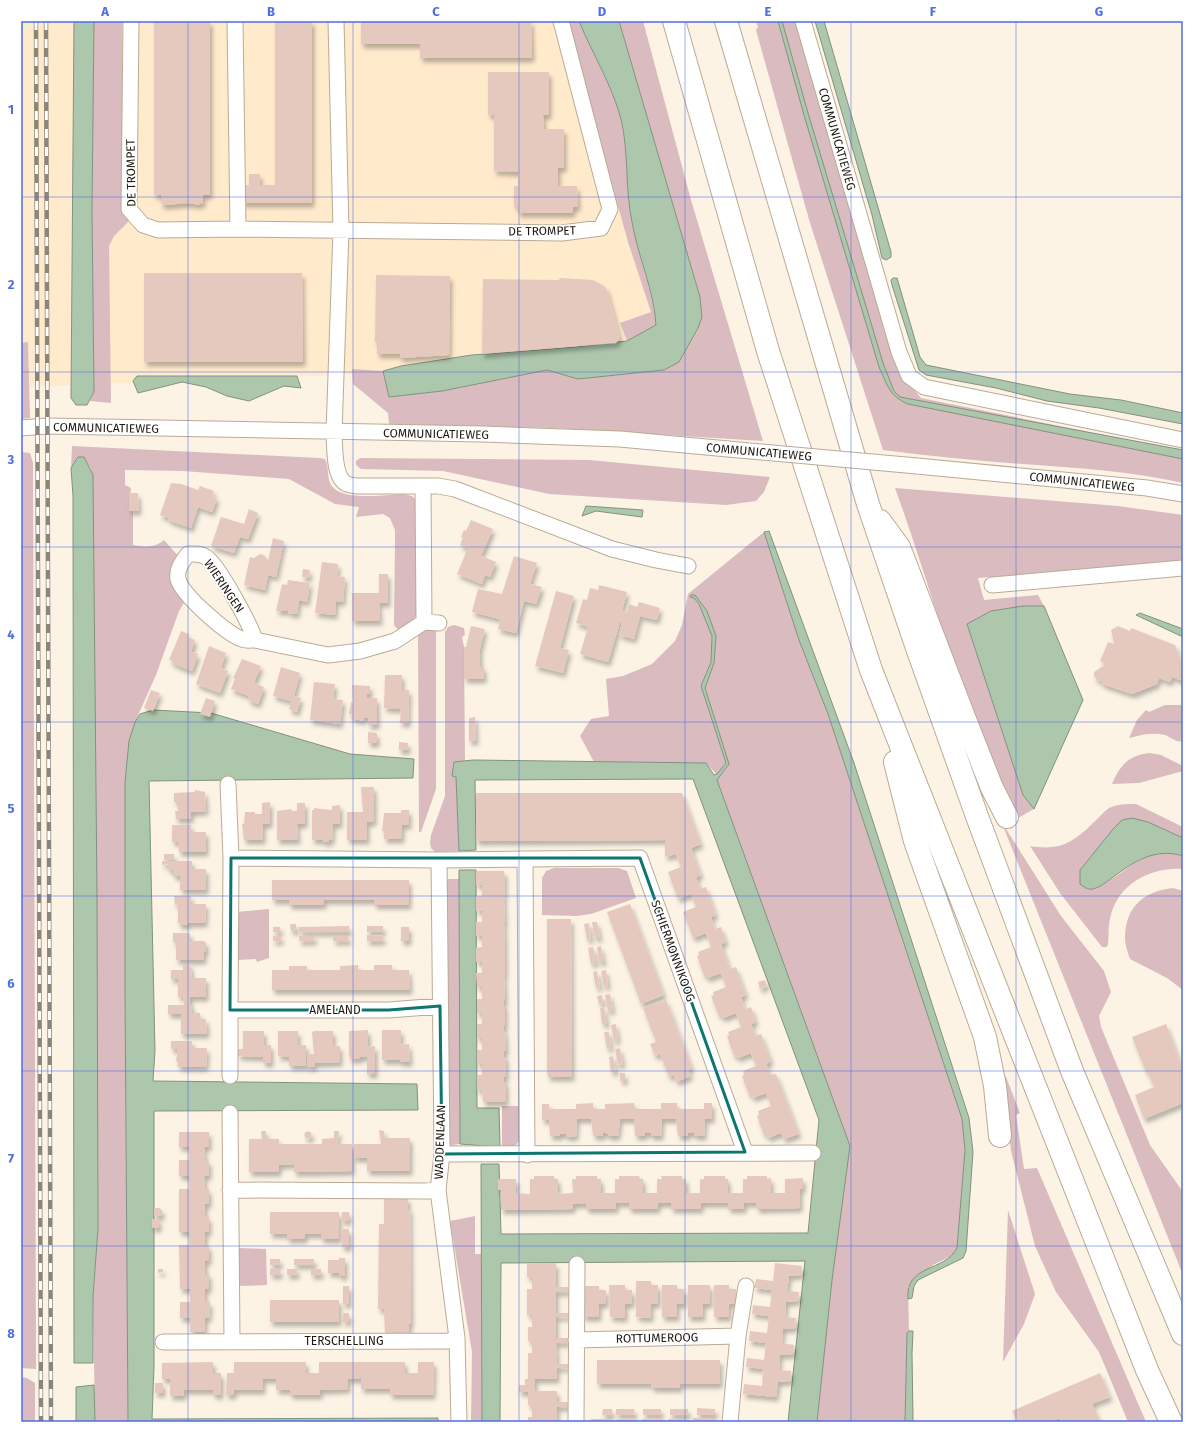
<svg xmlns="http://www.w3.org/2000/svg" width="1204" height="1443" viewBox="0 0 1204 1443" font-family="'Fira Sans',sans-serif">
	<defs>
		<filter id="shadow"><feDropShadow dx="2.5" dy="4.5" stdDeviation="2" flood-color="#0004"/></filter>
	</defs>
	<rect width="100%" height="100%" fill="#fcf3e5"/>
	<!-- built -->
	<path fill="#ffeacc" d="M21 21H607L687 309 617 364 21 387Z"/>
	<!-- green -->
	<path fill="#dabbbf" d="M94 21H122V208L129 221 114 236 109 246 111 403 90 401 94 392 92 210Z
		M567 21H579C592 54 612 85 621 119 629 152 625 190 632 222 638 257 653 290 656 325L627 341 620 323 651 312 628 242Z
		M619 21H643L691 200 763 441 553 428 389 424 388 413 353 384 352 369 383 371 389 397 442 391 547 370 578 379 664 370 679 362 698 328 702 317 700 297Z
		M756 21H796L879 307 905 379 921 398 1183 451V483C1130 471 1077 468 1023 464 976 461 930 456 883 450L810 223 756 30 758 27Z
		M28 342 30 418 21 419V343Z
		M72 446 319 458 325 459C329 466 327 475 330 483 338 502 385 495 403 494L412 496 417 501 418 613 411 623 399 631 394 625 395 542V530L390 518 383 514 356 517 359 507 335 504 289 479 183 471 125 470V485L131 488 130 501 133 511V545C145 547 155 548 164 540L180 558 185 601 179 611 156 675 135 722 125 782V988L128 1422H95L93 1296 98 1229 91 469 83 457H78L71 468Z
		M21 452 30 453 33 463 36 1369 21 1368Z
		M360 458 589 460 770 477 764 492 756 501 726 505 549 494 443 471 361 469 356 465V461Z
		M895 488 1118 506 1183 515V561L978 578 984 600 1038 595 1044 606 991 611 967 624 1023 795 1034 809 1018 818C1001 792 991 763 980 735 947 654 925 570 895 488Z
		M764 532 799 640 828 714 962 1119 965 1150 957 1248 953 1255 933 1265 908 1287 909 1331 907 1333 905 1422H817L832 1280 850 1146 717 780 729 764 705 688 714 663 716 636 707 611 694 598 699 604 712 636 711 662 701 686 726 763 717 775 706 763 594 762 580 736 591 719 609 716 606 679 623 676 652 664 675 641 682 625 688 594Z
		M429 622 436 626V789L421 832H419L418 634Z
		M454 625 464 628 465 635 462 637 464 647 465 761 454 762 452 776 456 777 459 851 435 852 431 848 430 843 431 835 445 796V632L448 627Z
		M1165 705H1183V741C1176 743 1171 737 1165 735 1153 732 1141 735 1129 738L1137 720 1146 710 1149 712Z
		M1150 753 1161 755 1183 766V771L1139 783 1112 784C1120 765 1129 755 1150 753Z
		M1136 804 1183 827V838L1148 822 1122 820 1080 870 1092 889C1125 878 1140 843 1183 856V869C1150 867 1117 884 1110 919 1108 927 1109 936 1108 944L1107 947H1102L1060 893 1030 846C1059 851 1073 843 1093 823 1098 819 1103 812 1109 808 1117 804 1127 804 1136 804Z
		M1001 821 1061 916 1104 971 1111 992 1099 1016 1101 1027 1150 1145 1183 1192V1275Z
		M618 868 627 871 636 898 591 914 576 916 542 915V878L546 871 554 868Z
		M446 879H459L460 1144 453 1145V1149L448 1140Z
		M1173 888 1183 891V990L1167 978 1130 959C1128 953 1125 945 1125 938 1125 907 1144 891 1173 888Z
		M269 909V958L257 962 256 959 238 960 236 912Z
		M1001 1073 1006 1077 1020 1113 1016 1115 1024 1169 1037 1168 1146 1422H1128L1099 1352 1056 1292 1035 1246 1011 1151Z
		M502 1106H520V1140L514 1147H502Z
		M1008 1210 1035 1294 1024 1324 1003 1362Z
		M475 1216V1254H481L482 1422H471L472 1352 450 1221Z
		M239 1248 266 1249 267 1285 239 1286Z
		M21 1377 27 1378 35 1383V1422H21Z"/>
	<!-- water -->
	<path fill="#adc7ad" stroke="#82927e" d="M74 21H94L92 210 94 392 87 405H76L71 398Z
		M579 21H619L700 297 702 317 698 328 679 362 664 370 578 379 547 370 442 391 389 397 383 371 401 366 472 355 575 347 627 341 656 325C654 290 638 257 632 222 625 190 629 152 621 119 612 85 592 53 579 21Z
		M778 21H782L808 113 883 363 894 391 900 397 1183 450V459L908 404C889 396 887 384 879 367L804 115Z
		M815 21H824L891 252V257L886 260 882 258 872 215Z
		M893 278H897L920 357 926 365 1070 394 1121 400 1183 413V424L1099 408 1047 401 996 388 926 375 919 370 892 285 891 280Z
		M137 376H297L301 388 284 386 249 401 227 396 206 387 182 382 138 393 133 381Z
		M78 457H84L93 475 97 894 98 1229 93 1296V1363H74L73 496 71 468Z
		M586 506 643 510 642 517 596 511 582 516Z
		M769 531 854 763 969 1118 973 1152 966 1251 963 1258 918 1280 914 1286 912 1298 908 1299C905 1264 945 1272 957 1248L965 1150 962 1119 828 714 799 640 764 532Z
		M691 595H695L707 611 716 636 714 663 705 688 729 764 717 780 850 1146 832 1280 817 1422H788L805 1261 501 1263 500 1422H482L481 1164H499L501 1234 808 1233 819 1120 693 779 475 780 476 850 459 851 456 777 452 776 454 762 473 760 706 763 714 775 717 774 726 763 701 686 711 662 712 636 699 604 694 598 690 597Z
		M1023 606H1044L1083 700 1034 809 1023 795 967 624 991 611Z
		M1140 613 1183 629V637L1136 615Z
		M153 710 211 713 350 754 414 759 413 778 149 781 155 1051 153 1081 417 1084 418 1110 154 1111V1367L152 1419 438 1418V1422H128L125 988V782L129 741 135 722 140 714Z
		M1132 818 1148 822 1183 838V856C1155 847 1133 862 1112 878 1106 882 1101 887 1093 889 1088 890 1084 887 1080 884V870L1114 828 1122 820Z
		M459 870H476L477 1108H499L500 1147 460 1144Z
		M909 1331H913L912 1353 913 1419V1422H905L907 1333Z
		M94 1385 95 1422H76V1387Z"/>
	<!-- building -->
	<path fill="#e5c9be" filter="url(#shadow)" d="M154 21H210V195H203V204L199 203 200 205 188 203 165 205 161 204V195H154Z
		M275 21H312V203H242V185H249V174H260V185H275Z
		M361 21H531L532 58H420V44H361Z
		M488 72H549V115H543L544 129H564V168H558V186H577L578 207H573V213H518V207H514V186H518L519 172 494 171V115H488Z
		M144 273H302L303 362H144Z
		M376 275 450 276 449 355 400 358V354H377V342H375Z
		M560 278 593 280 604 286 607 290 620 338 616 343 482 354 483 279 559 280Z
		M171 483 181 484 198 490 200 486 214 491 212 496 217 498 212 512 198 507 191 528 168 520 169 518 160 515Z
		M129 493H138L139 511H129Z
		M249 509 258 513 248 539 240 537 234 553 211 546 221 517 244 524Z
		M471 520 493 529 481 556 496 562 490 577 485 575 482 584 457 574 467 550 470 551 471 550 460 545 463 538 461 537 464 530 466 531Z
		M273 538 284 541 276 577 268 575 265 590 244 585 250 557 254 558 260 554 264 555 268 561Z
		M514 556 537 563 530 584 542 587 536 604 524 601 516 633 498 629 500 619 472 612 478 589 502 594Z
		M322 562 338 564 337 576 345 577 343 602 336 601 335 615 315 613Z
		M303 569 310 570 309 578 302 577Z
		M379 574H388V603H379L380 621H352V594L349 593H379Z
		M288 580 310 583 307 602 299 600 297 614 288 613 289 611H276L282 584 287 585Z
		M599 585 627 592 622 611 627 612 629 604 637 607 639 602 660 608 657 620 640 616 634 639 619 635 622 623 620 622 608 662 580 654 588 627 576 623 583 599 587 600 590 588 598 590Z
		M556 591 574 596 560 648 569 650 563 673 535 666Z
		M471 626 485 629 480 649V667H484V679H464V647H466Z
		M1118 626 1130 631 1131 628 1175 645 1183 666V681L1172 677 1170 682 1159 678 1157 684 1132 694 1102 684V682L1096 679 1094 676V672L1106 664 1100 661 1108 642 1114 644 1111 630Z
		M181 631 189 634 188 637 195 640 191 652 198 654 192 671 172 663 173 661 169 660Z
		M209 646 226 653 221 668 228 671 220 693 196 684Z
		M242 659 261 666 254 683 264 687 258 704 248 700 249 696 231 689 235 679 233 678Z
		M281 667 300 673 294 696 301 698 297 712 289 709 291 701 273 696Z
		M385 675H402V690H409L408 723H400L401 709 384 708Z
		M314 682 335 684 333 699 343 700 340 724 310 720Z
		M352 685 370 686V694H367V698H377V725H368L369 718 364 717 363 721 351 718 352 715 349 714 351 702 353 703Z
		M151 690 160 693 153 711 144 708Z
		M206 698 215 701 210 717 200 714Z
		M475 717 476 741H469V718Z
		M368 732 377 733V743H368Z
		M399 742 408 743V750H399Z
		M361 787H374V822H367V840H347V812H363Z
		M195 790 205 792 206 811 191 812V819H176L175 811H178V802H174V793L195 792Z
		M476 793H682L701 844 691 848 701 875 696 877 700 889 706 887 716 915 711 917 715 929 721 927 726 942 721 944 730 969 736 967 746 995 741 997 745 1009 751 1007 756 1022 751 1024 756 1036 761 1034 771 1061 766 1064 771 1075 776 1074 799 1134 784 1139 781 1133 768 1138 767 1134 764 1135 757 1116 759 1115 758 1111 771 1106 766 1093 753 1098 752 1094 749 1095 742 1076 744 1075 743 1071 756 1066 751 1053 738 1058 736 1055 734 1056 727 1036 729 1035 728 1032 741 1027 736 1013 723 1018 721 1015 719 1016 711 996 714 995 713 992 726 987 721 973 708 978 706 975 704 976 697 956 699 955 698 952 711 947 706 933 693 938 683 912 696 907 691 894 678 899 668 872 681 867 676 854 665 857V840L476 841Z
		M270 802V824H263V840H244L242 824H244L245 812H255V814H262V803Z
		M297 803H305V824H297L298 840H277V811L291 809 292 811H297Z
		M340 805V824H333L332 840H329V842H323V840H312V810H314V808L332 810V806Z
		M401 810H409V825H402V839H384V831H382L384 813H401Z
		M172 825H191V832H206V852H179L178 842H172Z
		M164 854H174V860H164Z
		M162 861H192V869H206V890H180V876H173V870H168V864L162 865Z
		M476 871H504L505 878 504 903 505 923H504L505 949 504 954 505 955V975L504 974 505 1000H504V1006H505V1026H504V1031H505L506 1051H504V1057H506V1077H504V1082H506V1102H483L482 1090H477V1075H482V1064H477V1050H482V1038H477V1024H482V1013H477V999H482V987H477L476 973H482V962H476V948L482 947V936H476V922H482V910L476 911V897L482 896V885H476Z
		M272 880H409V905H374V900H324V905H289V900H272Z
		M174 896H191V904H206L205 923H188V925H180V923H178V904L175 905Z
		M630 904 664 995 641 1004 607 912Z
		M547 919H571L572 1077H548L547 1071Z
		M592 922H597L600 938H595Z
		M589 923 591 939 587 940 584 924Z
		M290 924H296V931H291Z
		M349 926V932H299V927Z
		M367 926H383V932H367Z
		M273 927H280L281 932H273Z
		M401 927H409V941H401Z
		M173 933H190V941H204L206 943V952H204V960H176V942H173Z
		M367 935 383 936V941H367Z
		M273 936H281V941H273Z
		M299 936H315L314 941H299Z
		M333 936H348L349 941H333Z
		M601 946 604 962H599L597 947Z
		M593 947 596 963 591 964 588 948Z
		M183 964H190L192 978H206V997H190V1005H192V1013H200V1019H206L207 1034H181V1014H168V1005H184L183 997H178V979H171V970H183Z
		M358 965V970H374V965H392V970H409L410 990H272V970H289V966H307V970H340V966Z
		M606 970 608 986 604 987 601 971Z
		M597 971 600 987 596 988 593 972Z
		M765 980 767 986 760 989 758 982Z
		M610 994 613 1010 608 1011 605 995Z
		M602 995 603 1003 599 1004 597 996Z
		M666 1000 692 1068 688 1070 691 1076 676 1082 674 1075 669 1077 660 1054 655 1056 650 1044 656 1042 643 1008Z
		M604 1007 607 1024H602L600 1008Z
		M616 1024 618 1040 614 1041 611 1025Z
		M1166 1024 1183 1070V1103L1144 1119 1135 1095 1154 1087 1148 1073 1146 1072 1132 1037Z
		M368 1030V1047L375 1046V1074H367V1056L360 1057V1059H350L349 1056V1031Z
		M382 1030H401V1045L409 1044 410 1062H400V1060H382Z
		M243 1031H264V1045H271V1063H263V1057L238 1056V1049H243Z
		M278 1031H298V1045H306V1066H289V1057L278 1056Z
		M314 1031H333V1046H340V1062L314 1063 315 1067H307V1054H314L312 1032Z
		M604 1032H609L611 1048 607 1049Z
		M171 1041H192V1048H207L206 1067H178V1062L176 1061 178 1049H171Z
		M620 1048 623 1064 618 1065 615 1049Z
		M613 1056 616 1072H611L609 1057Z
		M620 1073H625V1081H620Z
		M593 1103V1109H605V1104L634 1103 635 1109H661V1103H677V1109H704V1103H712V1119H705L704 1136H694V1133H688V1136H678L676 1119H662L661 1136H651V1133H645V1136H635L634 1119H620L618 1136H608V1134L606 1133H603V1136H593L591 1119H577L576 1136 566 1137V1134H560V1136H550L549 1120H542V1104H549V1109H576V1104Z
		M379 1130 384 1131V1138H410V1171H367V1158H354V1144H381Z
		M261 1131H266V1139H279V1144H322V1139L334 1138V1131H339L337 1144H352V1171L294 1172V1164L279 1165V1172H249V1139H262Z
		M304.5 1135a3.5 3.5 0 1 1 7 0a3.5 3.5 0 1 1-7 0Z
		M179 1132H209V1147H204L205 1161H209V1176H204L205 1189H209V1204H205V1217H209V1232H205V1246H209V1261H205V1274H209V1289H205V1302H210L209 1318H205V1332H190V1318H180V1302H190V1289H180L179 1245H189V1232H179V1189H189V1176H179V1160H189V1147H179Z
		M534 1176H554V1179H558V1194L573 1193 572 1179H576V1176H597V1179H601V1193H615V1179H619V1176H639L640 1179H643V1193H657V1179H662L661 1176H682V1179H686V1193H700V1179H704V1176H725V1179H728V1193H743V1179H747V1176H767V1179L771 1178V1193H785V1179L803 1178V1189H800V1208L757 1209 756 1203H744V1209H728V1203H701V1209H671V1203H658V1209H629V1203H616V1209H586V1204H573V1209L501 1210V1190H498V1179H516V1193L530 1194V1179H534Z
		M384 1198H408V1209H410L411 1324H409V1335H385L384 1309H378L379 1224H384Z
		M154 1208H159L162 1210V1216H154Z
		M270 1212H339V1239H321V1234H305V1239H287V1234H270Z
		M342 1212H349V1221H342Z
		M152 1219H159V1228H152Z
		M342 1229H349V1247H342Z
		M339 1258H345V1276H339V1273H328V1260H339Z
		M270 1259H280V1265H270Z
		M294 1259H314V1265H294Z
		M527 1263H556V1287H568V1292H556V1313H568V1317H556V1338H568V1343H556L557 1364H568V1368H557V1379H535V1391H557V1402H568V1407H557V1422H528V1417H532V1405H528V1392H519V1385H525V1379H528V1353H532V1341H528V1327H532V1315H527V1289H532V1277H527Z
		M775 1263 802 1266 801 1275 789 1276 787 1291 799 1292 798 1301 786 1302 785 1317 796 1318 795 1328 783 1329 782 1343 794 1345 793 1354 780 1355 779 1370 791 1371 790 1381 778 1382 776 1397 743 1394 744 1384 762 1386 763 1369 746 1367 747 1358 764 1360 766 1343 749 1341 750 1331 767 1333 769 1316 752 1314 753 1305 770 1307 772 1290 754 1288 756 1279 773 1281Z
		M158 1269H163V1272L158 1273Z
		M270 1269H280V1275H270Z
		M287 1269H297V1275H287Z
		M311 1269H321V1275H311Z
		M636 1281H651V1285H658V1304H651V1318L636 1317Z
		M609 1285H625V1290H632V1304H625V1318L610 1317Z
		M662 1285H677V1289H684V1304H677V1317H662Z
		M688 1285H710V1304H703V1317H688Z
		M714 1285H729V1289H736V1304H729V1317H714Z
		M343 1286H349V1304H343Z
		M583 1286H599V1290H606V1304H599V1317H583Z
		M270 1300H339V1322H270Z
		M343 1313H349V1322H343Z
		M597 1360H720V1384H680V1388H652L651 1384H597Z
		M213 1362V1373H221V1395H213V1390H184V1396H170V1379H162V1363Z
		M234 1362H306V1373H319V1362H405V1373H418V1362H434L433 1395H390V1389H361V1379H348V1389L320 1390V1395H290V1390H276V1379H263V1390H234V1395H226L227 1373H234Z
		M1100 1373 1110 1397 1092 1404 1100 1422H1061L1059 1418 1051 1422H1017L1012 1411Z
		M155 1383H163V1393H155Z
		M697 1408 715 1409V1415H697Z
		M603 1409H612V1415H602Z
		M616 1409H634L635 1415H616Z
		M643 1409H661V1415H643Z
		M670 1409H688V1415H670Z
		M635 1418V1422H617V1419Z
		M661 1418V1422H642V1419Z
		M693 1418H712V1422H693Z
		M591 1419H610V1422H591Z
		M668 1419H686V1422H668Z"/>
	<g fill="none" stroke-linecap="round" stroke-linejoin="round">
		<!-- minor casing -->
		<g stroke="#baab95" stroke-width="17">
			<path id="minor" d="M131 21 129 209 143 225 158 230 238 229 562 233 601 228 610 209 561 21
				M235 21 238 229
				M336 21 341 230 334 433C335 446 333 478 347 484 350 485 354 486 357 486H438L455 489 612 549 656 560 688 566
				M803 21 899 352 909 376 924 387 1183 440
				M21 428 47 426 482 434 620 439 728 449
				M917 466 1147 488 1183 494
				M423 487 424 622
				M992 585 1183 568
				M255 640C250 624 219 566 206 557 200 553 195 554 188 554 183 561 176 569 178 579 182 595 227 634 242 639 246 641 251 640 255 640L328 655 360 651 395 641 424 622 439 623
				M228 784 231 858 439 860 525 859 527 1155
				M231 858 230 1010H389L440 1006
				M525 859 640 858 745 1152
				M439 860 442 1154 438 1190 457 1338 459 1422
				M230 1076V1010
				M230 1113 232 1341
				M442 1154 813 1153
				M230 1190 425 1191 438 1190
				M576 1340 738 1336
				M163 1342 448 1341 457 1338
				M576 1422 577 1264
				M730 1422 738 1336 746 1286"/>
		</g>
		<!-- highway casing -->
		<g stroke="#baab95" stroke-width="24">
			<path id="highway" d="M674 21 768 351 871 670 1147 1370 1171 1422
				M726 21 868 504 917 648 978 819 1072 1071 1183 1334
				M880 521 899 547 964 717 992 788 1007 817
				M895 762 915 841 985 1037 995 1086 1000 1136"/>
		</g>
		<!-- minor -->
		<use href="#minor" stroke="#fff" stroke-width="15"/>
		<!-- highway -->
		<use href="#highway" stroke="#fff" stroke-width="22"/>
		<!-- rail casing -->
		<g stroke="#8c857a" stroke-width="4.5">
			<path id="rail" d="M36 21 41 1422
				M46 21 51 1422"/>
		</g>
		<!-- rail -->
		<use href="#rail" stroke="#fff" stroke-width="3" stroke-dasharray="9" stroke-linecap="butt"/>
		<!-- minor-bridge casing -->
		<g stroke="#baab95" stroke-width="17" stroke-linecap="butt">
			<path id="minor-bridge" d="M728 449 917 466"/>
		</g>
		<!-- minor-bridge -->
		<use href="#minor-bridge" stroke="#fff" stroke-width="15"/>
	</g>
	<!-- marked area -->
	<path fill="none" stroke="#0f766e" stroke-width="3" stroke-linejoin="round" d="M231 858H640L745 1152 442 1154 440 1006 389 1010H230Z"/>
	<!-- grid -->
	<path fill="none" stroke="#4c6fe3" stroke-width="1" stroke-opacity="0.55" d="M188 21V1422M353 21V1422M519 21V1422M685 21V1422M851 21V1422M1016 21V1422M21 197H1183M21 372H1183M21 547H1183M21 722H1183M21 896H1183M21 1071H1183M21 1246H1183"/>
	<g text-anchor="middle" stroke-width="3.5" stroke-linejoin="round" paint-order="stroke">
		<!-- street labels -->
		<g font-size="12" fill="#1d1810" stroke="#fff">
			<text transform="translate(837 139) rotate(74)" y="4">COMMUNICATIEWEG</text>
			<text transform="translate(131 173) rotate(-91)" y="4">DE TROMPET</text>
			<text transform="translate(542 231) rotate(-1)" y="4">DE TROMPET</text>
			<text transform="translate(106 428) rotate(1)" y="4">COMMUNICATIEWEG</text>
			<text transform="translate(436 434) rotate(1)" y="4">COMMUNICATIEWEG</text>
			<text transform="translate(759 452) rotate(5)" y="4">COMMUNICATIEWEG</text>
			<text transform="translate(1082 482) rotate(6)" y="4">COMMUNICATIEWEG</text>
			<text transform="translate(224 586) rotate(56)" y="4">WIERINGEN</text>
			<text transform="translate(673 951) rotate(70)" y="4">SCHIERMONNIKOOG</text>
			<text x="335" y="1014">AMELAND</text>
			<text transform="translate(440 1142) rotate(-88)" y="4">WADDENLAAN</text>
			<text transform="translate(657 1338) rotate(-1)" y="4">ROTTUMEROOG</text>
			<text x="344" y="1345">TERSCHELLING</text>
		</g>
	</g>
	<!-- border -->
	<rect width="1204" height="1443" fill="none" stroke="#ffffff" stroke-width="44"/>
	<rect x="22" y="22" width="1160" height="1399" fill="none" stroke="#4c6fe3" stroke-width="1.5"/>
	<g font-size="13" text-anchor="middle" font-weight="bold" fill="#4c6fe3">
		<text x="105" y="16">A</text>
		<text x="271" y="16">B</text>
		<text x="436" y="16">C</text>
		<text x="602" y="16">D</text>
		<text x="768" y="16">E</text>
		<text x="933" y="16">F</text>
		<text x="1099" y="16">G</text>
		<text x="11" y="114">1</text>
		<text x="11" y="289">2</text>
		<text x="11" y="464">3</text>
		<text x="11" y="639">4</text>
		<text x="11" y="813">5</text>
		<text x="11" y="988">6</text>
		<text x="11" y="1163">7</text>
		<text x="11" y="1338">8</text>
	</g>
</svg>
